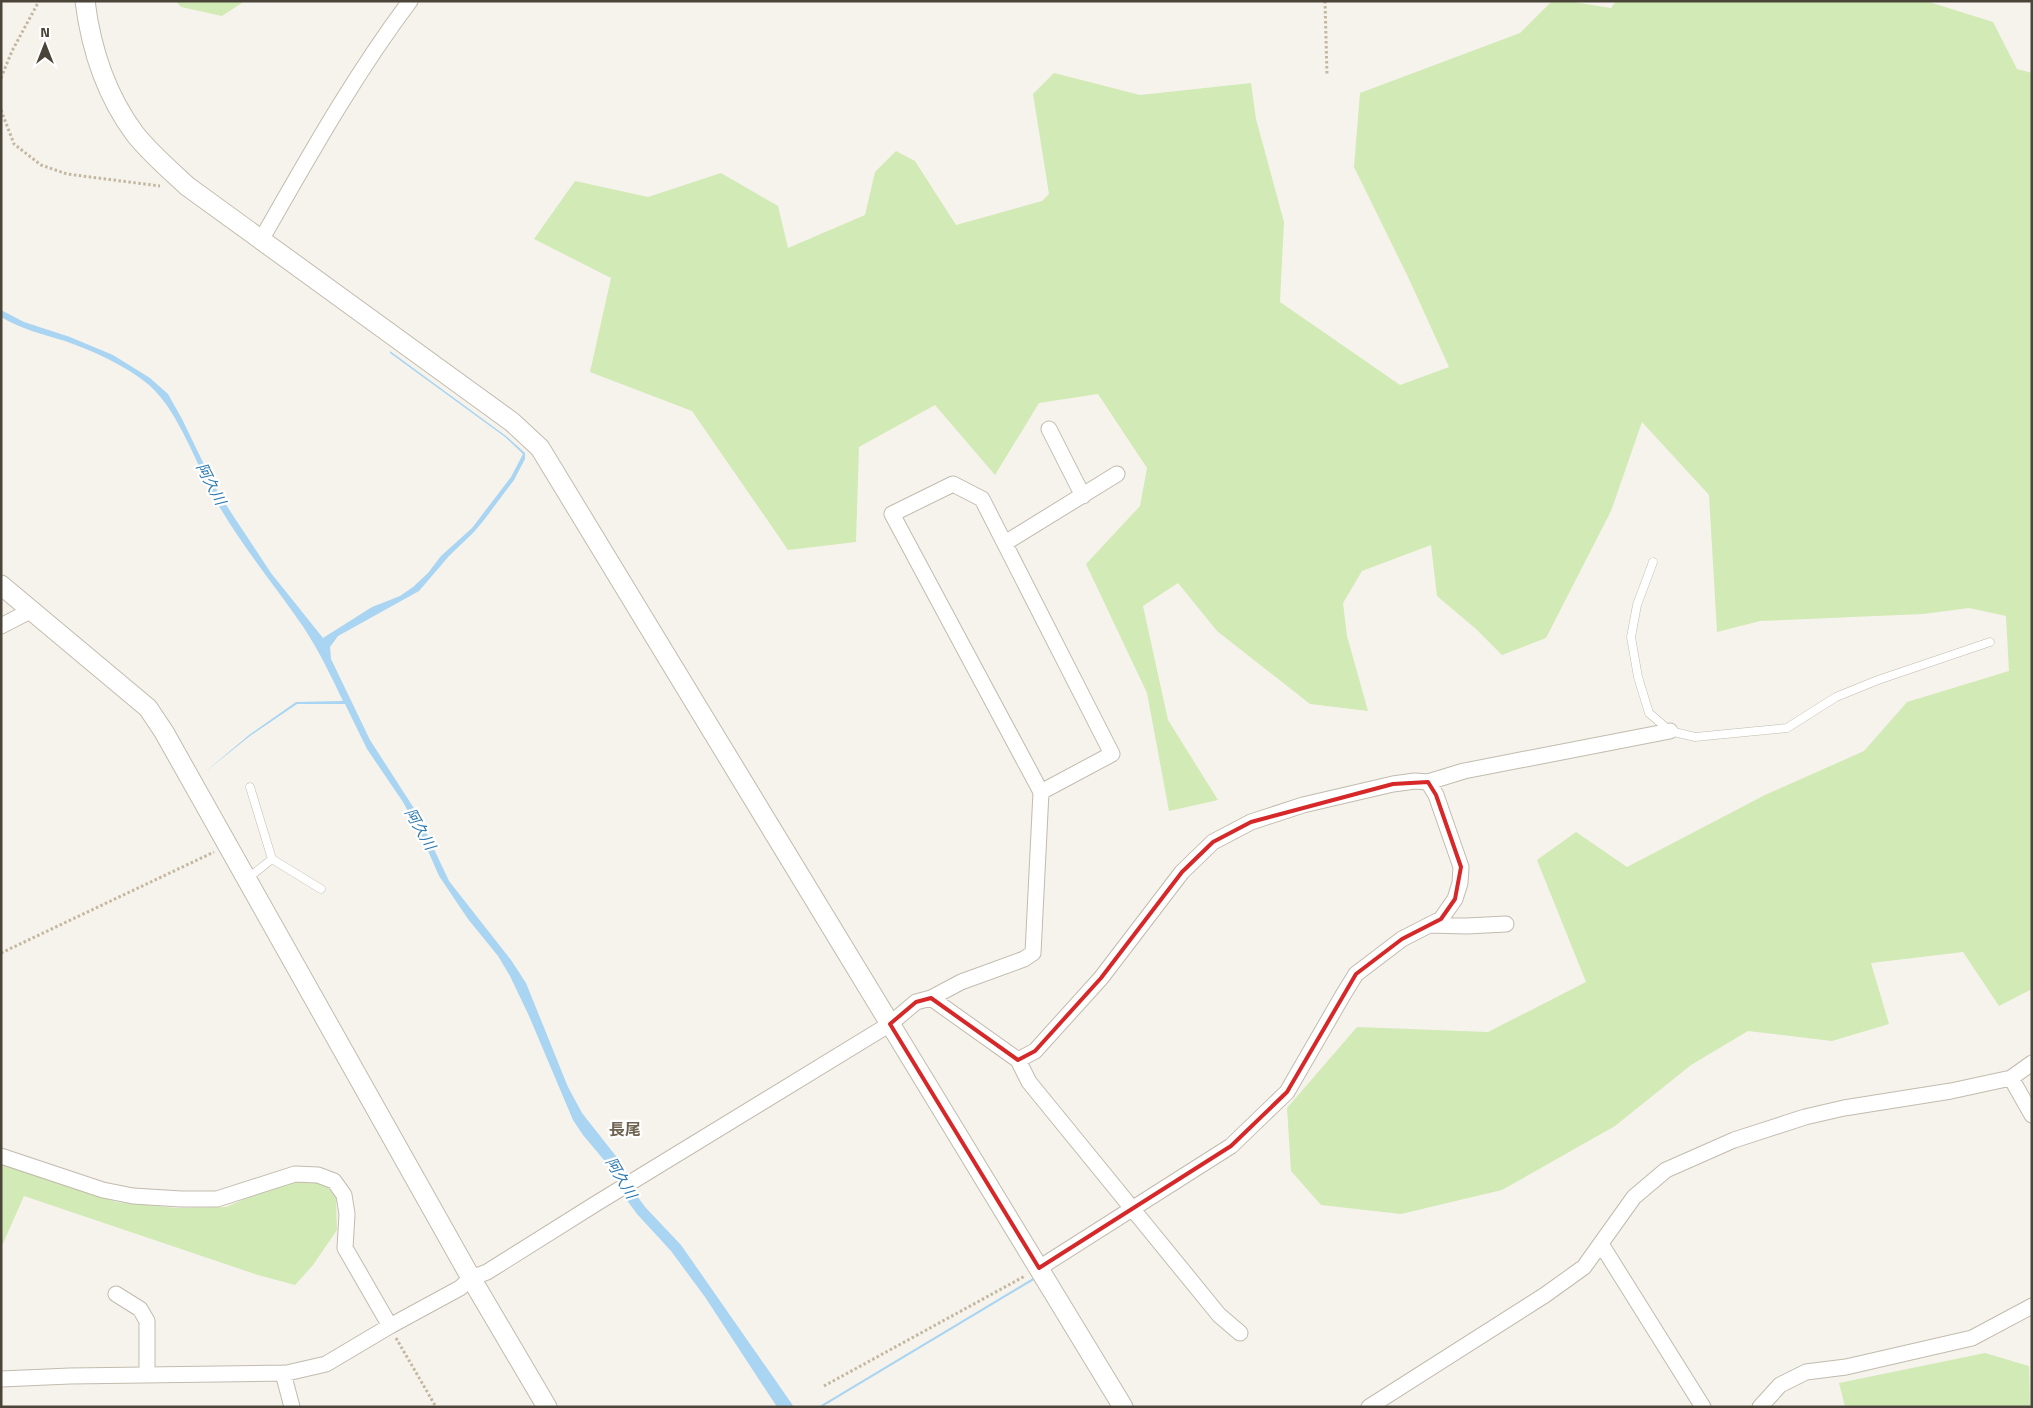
<svg xmlns="http://www.w3.org/2000/svg" width="2033" height="1408" viewBox="0 0 2033 1408" font-family="'Titillium Web','Noto Sans JP',sans-serif">
	<rect width="100%" height="100%" fill="#f6f3ec"/>
	<!-- green -->
	<path fill="#d2eab5" d="M176 1H245L222 16 181 7Z
		M1552 1H1567L1611 8 1616 1H1926L1993 22 2017 69 2032 73V989L1999 1006 1963 952 1871 963 1889 1024 1832 1041 1748 1031 1691 1065 1615 1126 1502 1190 1401 1214 1321 1205 1291 1171 1287 1108 1357 1027 1488 1032 1586 982 1537 860 1576 832 1627 867 1765 795 1864 751 1907 702 2009 671 2006 616 1969 608 1923 614 1760 621 1717 632 1709 495 1642 422 1611 511 1546 638 1502 655 1476 629 1437 596 1431 545 1362 571 1343 603 1347 636 1368 711 1310 704 1217 631 1178 583 1143 606 1168 720 1218 800 1169 811 1147 693 1086 564 1140 506 1147 468 1098 394 1039 403 995 475 935 405 859 447 856 542 788 550 692 411 590 372 611 278 534 239 575 181 648 197 721 173 778 206 788 248 865 215 875 172 896 151 915 161 956 225 1042 201 1049 194 1033 94 1054 73 1140 95 1251 83 1256 119 1284 222 1280 302 1400 385 1449 367 1409 279 1354 167 1360 93 1520 33Z
		M1 1161 116 1202 177 1208 226 1207 282 1183 301 1180 325 1184 336 1197 337 1230 313 1265 295 1285 258 1275 24 1196 1 1248Z
		M1985 1353 2029 1366 2030 1407H1845L1839 1383Z"/>
	<!-- water -->
	<path fill="#a9d4f2" d="M1 310 24 322 70 337 113 355 150 378 168 394 182 419 215 487 232 514 271 573 323 638 372 607 400 596 413 587 428 573 441 556 472 528 511 477 523 454 505 437 390 353V351L506 436 525 453V459L514 480 484 520 474 532 449 556 419 591 338 636 330 647 331 659 370 740 417 813 449 881 511 960 526 983 568 1087 582 1113 619 1160 637 1196 646 1208 681 1245 794 1407H777L705 1297 671 1251 637 1214 626 1199 609 1166 583 1135 573 1120 529 1016 510 976 498 956 468 919 439 876 422 837 403 802 367 749 345 704H297L250 736 205 772 249 735 296 702 343 701C331 676 319 651 304 628 276 587 244 549 219 506 198 470 180 412 149 385 125 365 93 351 65 341 42 334 21 329 1 317Z
		M1033 1278 1034 1280 822 1407H818Z"/>
	<g fill="none" stroke-linecap="round" stroke-linejoin="round">
		<!-- service casing -->
		<g stroke="#c2bbae" stroke-width="9">
			<path id="service" d="M1653 562 1637 605 1631 637 1638 677 1649 713 1670 731 1695 737 1787 728 1836 697 1878 680 1990 642
				M250 787 272 859 321 889
				M247 879 272 859"/>
		</g>
		<!-- minor casing -->
		<g stroke="#c2bbae" stroke-width="17">
			<path id="minor" d="M261 240C308 158 353 77 410 1
				M1049 429 1083 496
				M1005 543 1117 474
				M1 626 32 610
				M1428 782 1464 771 1670 731
				M1429 925 1467 926 1506 924
				M931 998 961 982 1024 959 1033 953 1041 792 1112 754 982 499 953 484 892 514 1041 792
				M1018 1060 1029 1082 1219 1315 1240 1333
				M2011 1078 2032 1115
				M1 1156 103 1190 133 1196 181 1199H217L295 1174 318 1175 334 1181 344 1195 347 1214 345 1248 390 1326
				M1601 1244 1703 1407
				M116 1294 140 1309 147 1321V1374
				M283 1373 292 1407
				M1 1379 70 1376 287 1373 326 1364 390 1326 460 1288 471 1278 487 1272 597 1203 890 1024 916 1002 931 998 1018 1060 1035 1051 1101 978 1182 872 1213 842 1251 822 1303 805 1393 784 1415 781 1428 782 1436 795 1461 867 1460 883 1455 899 1441 919 1402 939 1356 974 1343 995 1287 1092 1231 1146 1039 1268
				M1369 1407 1545 1295 1584 1267 1634 1197 1666 1170 1734 1140 1805 1117 1844 1108 1951 1091 2011 1078 2032 1063
				M1760 1407 1780 1385 1806 1372 1846 1367 1972 1338 2032 1306"/>
		</g>
		<!-- tertiary casing -->
		<g stroke="#c2bbae" stroke-width="21">
			<path id="tertiary" d="M85 1C91 49 106 95 135 134 150 153 170 170 187 186L512 422 540 448 1123 1407
				M1 585 148 708 164 732 471 1278 547 1407"/>
		</g>
		<!-- path -->
		<path stroke="#c4b79f" stroke-width="3" stroke-dasharray="2.5 2.5" stroke-linecap="butt" d="M1325 1 1327 75
			M1 78 12 51 39 1
			M1 110 14 144 41 165 67 174 160 186
			M1 953 214 852
			M396 1338 436 1407
			M824 1386 1025 1276"/>
		<!-- service -->
		<use href="#service" stroke="#fff" stroke-width="8"/>
		<!-- minor -->
		<use href="#minor" stroke="#fff" stroke-width="15"/>
		<!-- tertiary -->
		<use href="#tertiary" stroke="#fff" stroke-width="19"/>
	</g>
	<!-- marked area -->
	<path fill="none" stroke="#d62828" stroke-width="4" stroke-linejoin="round" d="M1428 782 1436 795 1461 867 1455 899 1441 919 1402 939 1356 974 1287 1092 1231 1146 1039 1268 890 1024 916 1002 931 998 1018 1060 1035 1051 1101 978 1182 872 1213 842 1251 822 1393 784Z"/>
	<g text-anchor="middle" stroke-width="4.5" stroke-linejoin="round" paint-order="stroke">
		<!-- water labels -->
		<g font-size="15" font-style="italic" fill="#2e7ab2" stroke="#fff">
			<text transform="translate(211 484) rotate(62)" y="5">阿久川</text>
			<text transform="translate(420 829) rotate(60)" y="5">阿久川</text>
			<text transform="translate(621 1178) rotate(59)" y="5">阿久川</text>
		</g>
		<!-- quarter labels -->
		<g font-size="16" font-weight="bold" fill="#6e6250" stroke="#fff">
			<text x="625" y="1135">長尾</text>
		</g>
	</g>
	<!-- border -->
	<rect width="2033" height="1408" fill="none" stroke="#4b4439" stroke-width="5"/>
	<!-- north arrow -->
	<g transform="translate(45 45)" stroke="#ffffff" stroke-width="4" paint-order="stroke">
	<path d="M0-4L9 19L0 12L-9 19Z" fill="#4b4439"/>
	<text y="-8" font-size="14" font-weight="bold" text-anchor="middle" fill="#4b4439">N</text>
	</g>
</svg>
